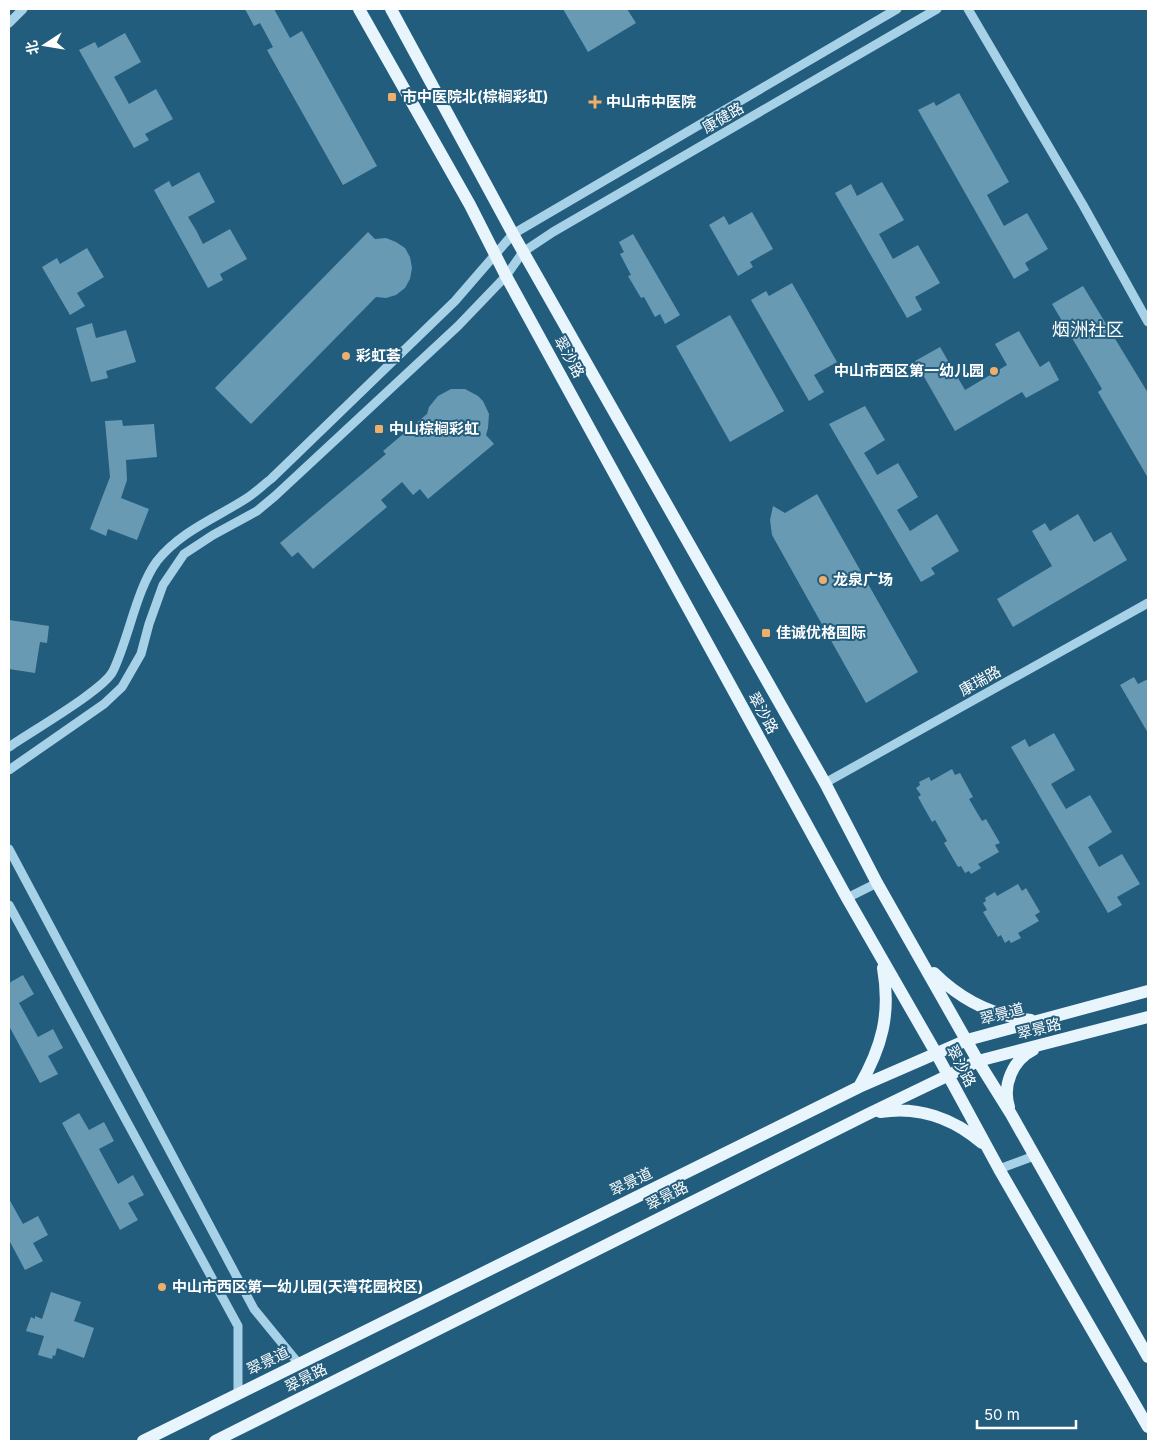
<svg xmlns="http://www.w3.org/2000/svg" width="1157" height="1450" viewBox="0 0 1157 1450" font-family="Inter,'Noto Sans SC',sans-serif">
	<rect width="100%" height="100%" fill="#235d7d"/>
	<!-- building -->
	<path fill="#689ab4" d="M245 9H274L290 38 302 31 377 166 343 185 267 50 273 47 260 23 254 26Z
		M563 9H627L636 23 588 52Z
		M125 33 141 62 114 77 122 91 129 104 156 89 173 119 145 134 149 140 134 148 79 50 95 42 98 48Z
		M959 93 1009 182 987 195 1004 226 1027 213 1048 249 1025 263 1029 270 1014 279 918 110 934 102 936 106Z
		M199 172 215 202 188 217 196 230 203 244 230 229 247 259 220 274 223 280 208 288 154 190 169 181 172 187Z
		M882 182 904 220 879 234 893 259 918 245 940 283 915 297 922 310 907 318 835 193 851 184 857 196Z
		M752 212 773 249 750 262 753 267 738 276 709 225 724 216 729 225Z
		M368 232 375 239 386 238 396 242 405 248 410 257 412 268 410 279 405 288 396 295 386 298 376 297 251 424 215 388Z
		M633 234 680 315 665 324 660 314 655 317 644 297 641 298 628 276 631 275 620 254 624 252 619 242Z
		M87 248 104 277 77 293 85 306 70 315 42 267 57 258 60 264Z
		M792 283 837 362 814 375 824 392 809 401 751 300 766 291 769 296Z
		M1083 286 1148 393V478L1098 392 1102 389 1052 304Z
		M730 315 784 411 730 442 676 346Z
		M92 323 96 338 126 330 136 362 106 371 108 378 91 382 76 328Z
		M1019 331 1040 367 1049 361 1059 380 1026 398 1022 392 955 431 915 361 940 347 965 390 1007 365 995 344Z
		M451 389H465L478 396 483 401 489 414 488 428 486 435 494 444 428 499 420 489 413 495 402 482 381 500 387 507 313 569 298 552 292 557 280 543 386 454 383 451 427 414 429 407 438 396Z
		M865 406 885 440 864 453 871 464 877 475 898 463 918 497 897 510 910 531 937 514 959 551 931 568 935 574 921 582 829 424Z
		M122 420 123 426 154 424 157 457 126 460 127 480 121 498 149 509 137 540 108 529 106 536 90 529 110 477 105 421Z
		M817 494 918 672 866 703 772 535 770 520 773 506 785 513Z
		M1078 514 1094 542 1111 532 1127 560 1013 627 997 599 1052 566 1032 531 1045 523 1050 531Z
		M9 620 49 626 47 643 40 642 35 673 9 669Z
		M1134 677 1138 684 1148 679V733L1120 685Z
		M1054 733 1075 770 1051 784 1066 809 1090 795 1112 832 1088 847 1099 867 1122 854 1140 884 1117 897 1122 905 1108 913 1011 747 1025 739 1029 747Z
		M952 769 955 775 960 773 973 797 969 799 982 821 986 819 1000 843 995 845 999 852 978 864 981 868 971 874 969 871 965 873 961 866 958 867 944 843 947 841 935 820 932 822 918 797 921 795 916 788 920 785 919 782 929 777 931 781Z
		M1018 884 1022 891 1026 888 1040 912 1035 915 1039 921 1018 933 1021 938 1011 943 1009 940 1005 943 1001 935 998 937 983 912 987 910 983 903 986 901 985 898 995 892 997 896Z
		M23 975 34 994 19 1003 38 1037 53 1029 63 1048 48 1056 58 1074 40 1083 9 1026V983Z
		M79 1113 89 1130 104 1122 114 1141 99 1149 118 1184 133 1175 144 1195 128 1203 138 1220 120 1230 62 1123Z
		M9 1199 23 1224 38 1216 48 1235 33 1243 43 1261 25 1270 9 1240Z
		M51 1292 81 1302 74 1321 94 1328 84 1358 57 1348 55 1356 53 1355 52 1359 38 1355 44 1336 26 1331 31 1317 35 1319V1316L42 1319Z"/>
	<g fill="none" stroke-linecap="round" stroke-linejoin="round">
		<!-- minor -->
		<path stroke="#a7d1e6" stroke-width="9" d="M968 9 1083 205 1148 322
			M9 23 23 9
			M9 747C30 732 104 690 113 671 129 638 136 590 157 561 181 531 216 518 247 498 255 493 263 485 271 479L455 301 513 234 897 9
			M9 770 104 704 122 687 141 654 149 624 163 585 184 554 213 535 257 511 275 496 458 326 506 276 523 252 553 232 937 9
			M825 783 1148 603
			M9 849 254 1309 299 1364
			M847 898 877 883
			M9 905 238 1326V1394
			M999 1169 1034 1156"/>
		<!-- major -->
		<path stroke="#e8f5fd" stroke-width="12" d="M359 9 470 205 506 276 847 898 936 1053 999 1169 1148 1427
			M391 9 513 234 825 783 877 883 978 1061 1011 1114 1148 1357
			M934 973C961 1000 994 1016 1031 1020
			M859 1087C882 1047 891 1014 883 968
			M1009 1107C1002 1085 1013 1060 1033 1050
			M880 1112C918 1106 953 1118 982 1143
			M143 1441 859 1087 967 1040 1148 991
			M215 1441 868 1114 978 1061 1148 1017"/>
	</g>
	<!-- markers -->
	<g fill="#f0ae6b" stroke="#235d7d" stroke-width="2">
		<rect x="387" y="92" width="10" height="10" rx="2.5"/>
		<path d="M592.5 94.5h5v5h5v5h-5v5h-5v-5h-5v-5h5z"/>
		<circle cx="346" cy="356" r="5"/>
		<circle cx="994" cy="371" r="5"/>
		<rect x="374" y="424" width="10" height="10" rx="2.5"/>
		<circle cx="823" cy="580" r="5"/>
		<rect x="761" y="628" width="10" height="10" rx="2.5"/>
		<circle cx="162" cy="1287" r="5"/>
	</g>
	<g text-anchor="middle" stroke-width="4" stroke-linejoin="round" paint-order="stroke">
		<!-- poi labels -->
		<g font-size="15" font-weight="bold" fill="#fff" stroke="#235d7d" text-anchor="start">
			<text x="402" y="102">市中医院北(棕榈彩虹)</text>
			<text x="606" y="107">中山市中医院</text>
			<text x="356" y="361">彩虹荟</text>
			<text x="984" y="376" text-anchor="end">中山市西区第一幼儿园</text>
			<text x="389" y="434">中山棕榈彩虹</text>
			<text x="833" y="585">龙泉广场</text>
			<text x="776" y="638">佳诚优格国际</text>
			<text x="172" y="1292">中山市西区第一幼儿园(天湾花园校区)</text>
		</g>
		<!-- street labels -->
		<g font-size="15" fill="#fff" stroke="#235d7d">
			<text transform="translate(723 118) rotate(-30)" y="5">康健路</text>
			<text transform="translate(569 357) rotate(61)" y="5">翠沙路</text>
			<text transform="translate(980 681) rotate(-29)" y="5">康瑞路</text>
			<text transform="translate(763 713) rotate(61)" y="5">翠沙路</text>
			<text transform="translate(1002 1014) rotate(-15)" y="5">翠景道</text>
			<text transform="translate(1039 1029) rotate(-14)" y="5">翠景路</text>
			<text transform="translate(961 1066) rotate(62)" y="5">翠沙路</text>
			<text transform="translate(631 1182) rotate(-26)" y="5">翠景道</text>
			<text transform="translate(667 1196) rotate(-27)" y="5">翠景路</text>
			<text transform="translate(268 1361) rotate(-26)" y="5">翠景道</text>
			<text transform="translate(306 1378) rotate(-27)" y="5">翠景路</text>
		</g>
		<!-- quarter labels -->
		<g font-size="18" fill="#fff" stroke="#235d7d">
			<text x="1088" y="336">烟洲社区</text>
		</g>
	</g>
	<!-- border -->
	<rect width="1157" height="1450" fill="none" stroke="#ffffff" stroke-width="20"/>
	<!-- north arrow -->
	<g transform="translate(45 45) rotate(258)" stroke="#235d7d" stroke-width="4" paint-order="stroke">
	<path d="M0-4L9 19L0 12L-9 19Z" fill="#ffffff"/>
	<text y="-8" font-size="14" font-weight="bold" text-anchor="middle" fill="#ffffff">北</text>
	</g>
	<!-- scale -->
	<path d="M977 1420v8h99v-8" fill="none" stroke="#ffffff" stroke-width="2.5"/>
	<text x="984" y="1420" font-size="15" fill="#ffffff" stroke="#235d7d" stroke-width="4" paint-order="stroke">50 m</text>
</svg>
